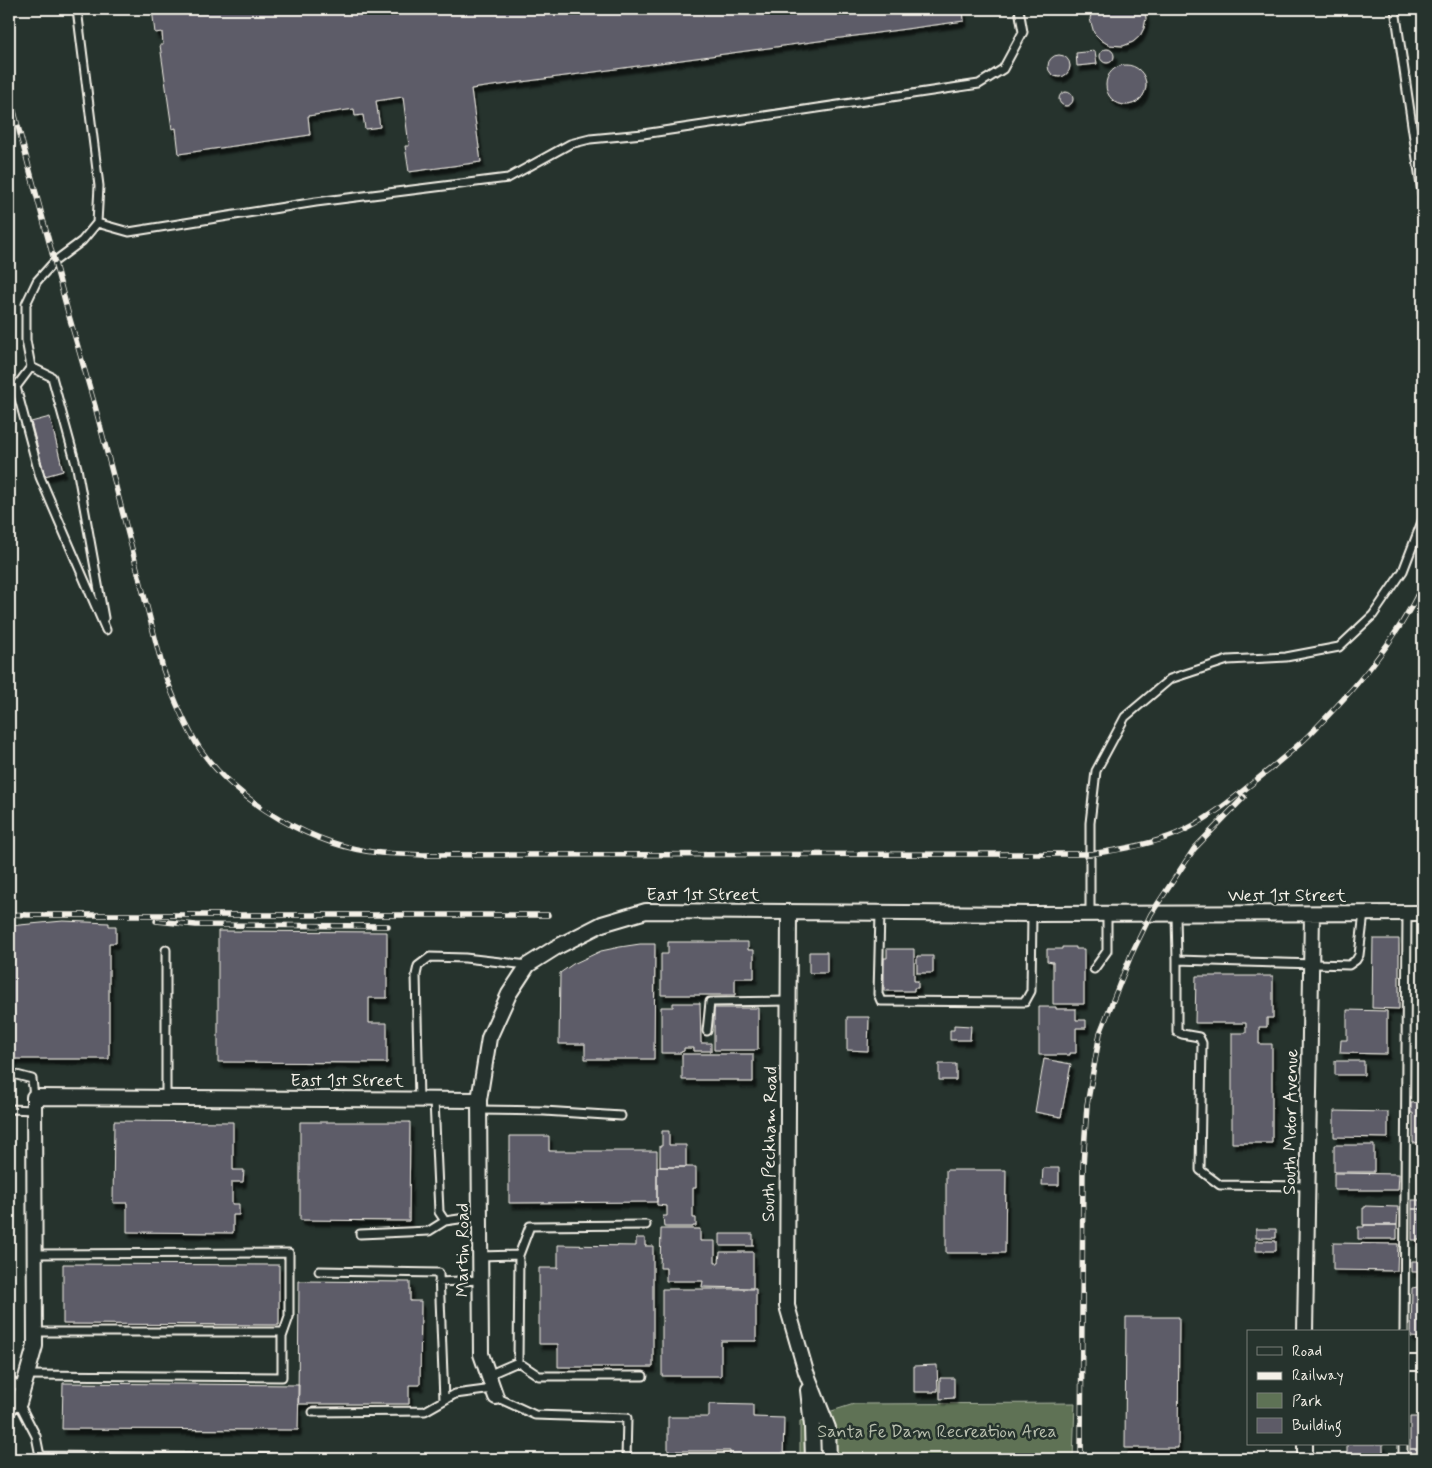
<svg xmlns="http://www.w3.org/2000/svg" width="1432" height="1468" viewBox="0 0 1432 1468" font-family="Mynerve,sans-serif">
	<defs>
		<filter id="shadow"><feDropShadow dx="3" dy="5.5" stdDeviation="1" flood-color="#0009"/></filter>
	</defs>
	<rect width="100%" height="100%" fill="#26332d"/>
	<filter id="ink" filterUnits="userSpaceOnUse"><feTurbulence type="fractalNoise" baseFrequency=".02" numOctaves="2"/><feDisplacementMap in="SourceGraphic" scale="10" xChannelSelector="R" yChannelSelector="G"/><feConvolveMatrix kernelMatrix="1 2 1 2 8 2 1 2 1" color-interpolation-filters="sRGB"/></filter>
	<g filter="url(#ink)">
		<!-- green -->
		<path fill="#5e7255" stroke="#a9b29e" d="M1075 1403 1073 1459H800V1421L854 1404Z"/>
		<!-- building -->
		<path fill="#5d5b67" stroke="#f4f1e8" filter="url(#shadow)" d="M152 9H963L964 21 471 89 481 162 409 172 405 146H409L403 97 376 101 380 127 365 129 363 115 355 116 354 109 308 116 310 135 179 154 176 128 172 129 160 45H163L162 32 155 33Z
			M1092 9H1144L1146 18 1144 28 1140 36 1133 42 1123 46 1109 45 1101 40 1094 33 1090 19Z
			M1100 56a7 7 0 1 1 14 0a7 7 0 1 1-14 0Z
			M1095 51 1097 64 1077 66 1076 53Z
			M1048 66a11 11 0 1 1 22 0a11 11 0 1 1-22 0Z
			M1106 85a20 20 0 1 1 40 0a20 20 0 1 1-40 0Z
			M1059 99a7 7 0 1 1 14 0a7 7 0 1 1-14 0Z
			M50 417 63 471 45 476 31 422Z
			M63 921 109 923V926H116V943H109V1059H9V926Z
			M218 931 387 932V998H369V1023H387V1063L218 1062Z
			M1373 939H1399V1009L1372 1008Z
			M668 942H748V950H754V978H735V995H661V954H668Z
			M640 944H655L654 1059H585V1044H559L560 973 573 964 601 951 620 947Z
			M1062 947H1076V949H1084V1004H1053V962L1047 961V949H1062Z
			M887 949H914V981H918V988H914V991H884V958H887Z
			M809 952H827V973H809Z
			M917 956H933V973H917Z
			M1196 976H1273V1018H1267V1027H1259V1044H1272V1143H1232V1033H1246V1023H1195Z
			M673 1003H700L701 1043H711V1051H694V1048H684V1051L681 1052V1053H661V1007H673Z
			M1039 1007H1056V1009H1076V1020H1086V1028H1076V1053H1070V1055H1039Z
			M714 1008H758V1050H714Z
			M1347 1010 1387 1011V1054L1340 1053 1341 1040H1347Z
			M847 1017H869L868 1051 847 1050Z
			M954 1025 971 1026 970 1040H950V1030H954Z
			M682 1054H753V1082H738V1080H682Z
			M1044 1059 1071 1064 1061 1117 1035 1112Z
			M1335 1061H1364V1075H1335Z
			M939 1064H956V1080H939Z
			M1421 1083H1423V1142L1413 1143V1113H1411V1103L1421 1102Z
			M1334 1111 1388 1112V1138L1334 1137Z
			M114 1121 233 1122V1170H244L243 1182H232V1204H239V1215H233V1233L127 1232V1203H113Z
			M300 1122H410L409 1221 300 1220Z
			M662 1131H669V1145H686V1167H660V1146H662Z
			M510 1136H549V1151H657V1202L509 1203V1151H510Z
			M1334 1145H1374V1172H1334Z
			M657 1167H696V1188H693V1218H696V1226H693V1227H664L663 1216H667V1206L657 1205Z
			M1043 1168H1059V1185H1042Z
			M946 1170H1006L1005 1253H946Z
			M1334 1173 1399 1174 1398 1190H1334Z
			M1412 1200H1423V1209H1412Z
			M1365 1206 1398 1207 1397 1225H1363V1208H1365Z
			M1412 1209H1423V1240H1412Z
			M1364 1225H1397V1239H1358V1227H1364Z
			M661 1229H700V1241H715V1263H719L720 1252H753V1288L702 1287 703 1281H666V1268H660Z
			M1256 1229H1276V1238H1256Z
			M720 1234H753V1246H720Z
			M636 1238H645V1246H653V1367H558V1344H539V1268H558V1245L636 1246Z
			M1256 1241H1276V1251H1256Z
			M1333 1243 1398 1244 1397 1271 1333 1270Z
			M1412 1261H1423V1272H1412Z
			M63 1264 279 1265V1325L63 1324Z
			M299 1281 410 1282V1301H421L420 1385H409V1404H298Z
			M1423 1286V1338L1411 1337 1412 1288Z
			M662 1289H756V1341H721V1376H662Z
			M1126 1317H1179L1178 1448H1125Z
			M937 1365 938 1391H934V1392H914V1366Z
			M940 1378H954V1398L940 1399Z
			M63 1383 299 1385 298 1430 62 1429Z
			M709 1404 753 1405V1417L784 1418 783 1459H730V1451H668V1417H709Z
			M1410 1417H1423V1449H1410Z
			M1347 1444H1383V1459H1344V1456H1347Z
			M1410 1449H1423V1459H1410Z
			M1128 1453H1143V1459H1128Z"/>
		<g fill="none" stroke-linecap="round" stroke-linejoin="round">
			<!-- service casing -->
			<g stroke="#f4f1e8" stroke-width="11">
				<path id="service" d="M77 9 99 186 97 223 82 241 55 261 37 281 26 304V340L31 367 16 387 40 477 106 630
					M1395 9 1423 200
					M97 223 129 232 316 202 508 178 570 144 590 139 643 134 979 84 1003 69 1023 32 1019 9
					M31 367 52 377 77 468 104 618
					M880 913 878 994 881 1001 1025 1002 1031 991 1032 914
					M1090 914V823L1096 771 1125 717 1170 679 1228 660 1286 657 1339 647 1373 615 1403 571 1423 519
					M1176 914 1177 960
					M1094 969 1107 951V914
					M707 1031 710 1002 789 1001
					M9 1073 32 1079 34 1097
					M166 1098V950
					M419 1100 416 975 418 966 430 957 465 958 528 965
					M434 1100 439 1212 445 1221 480 1216
					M9 1109 34 1110
					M479 1110 544 1111 621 1116
					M1308 1186 1220 1185 1200 1170 1202 1043 1199 1037 1182 1034 1177 1032V960L1349 965 1356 960 1359 955 1364 913
					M360 1234 429 1231 445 1221
					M480 1256 519 1255 530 1226 646 1225
					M319 1271 439 1273 444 1400
					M439 1282 480 1280
					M35 1332H283
					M1404 1332 1407 913
					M518 1362 539 1376H643
					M27 1375 282 1377V1337L289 1317V1253L34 1254
					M488 1375 518 1362 519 1255
					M9 1380 23 1389
					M496 1397 535 1415 627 1418 626 1459
					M313 1412 425 1411 455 1394 493 1389
					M9 1413 19 1403 36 1436 40 1456
					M36 1459 40 1456 377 1459
					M1403 1459V1444"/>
			</g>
			<!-- minor casing -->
			<g stroke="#f4f1e8" stroke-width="18">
				<path id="minor" d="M789 913 787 1306 806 1372 828 1428 829 1459
					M1305 1332 1312 914
					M1408 1363H1423
					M808 1390 812 1426 813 1459
					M496 1397 481 1354 479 1100 489 1038 509 994 528 965 555 948 602 924 646 911 1032 914 1423 913
					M19 1403 35 1346 34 1097 479 1100
					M1305 1444V1459"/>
			</g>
			<!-- service -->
			<use href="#service" stroke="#26332d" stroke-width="7"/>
			<!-- minor -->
			<use href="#minor" stroke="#26332d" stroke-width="14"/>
			<!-- rail casing -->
			<g stroke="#f4f1e8" stroke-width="5.5">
				<path id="rail" d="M9 93 69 316 95 406 163 669C173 697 184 724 200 749 238 803 315 847 381 853 395 854 409 854 423 855L1090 854C1119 850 1149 845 1176 834 1212 819 1243 790 1274 766
					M1268 771C1281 759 1296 748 1308 736 1353 691 1396 642 1423 584
					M9 914 27 915H548
					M156 921 196 925 388 926
					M1081 1459 1083 1166 1087 1105 1100 1033 1131 955 1151 914 1194 849 1244 797"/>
			</g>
			<!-- rail -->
			<use href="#rail" stroke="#26332d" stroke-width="4" stroke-dasharray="11" stroke-linecap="butt"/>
		</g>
	</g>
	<g text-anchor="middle" stroke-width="5" stroke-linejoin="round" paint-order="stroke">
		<!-- street labels -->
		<g font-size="18" fill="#f4f1e8" stroke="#26332d">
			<text x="703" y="900">East 1st Street</text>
			<text x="1287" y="901">West 1st Street</text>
			<text x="347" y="1086">East 1st Street</text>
			<text transform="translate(1290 1122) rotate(-89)" y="6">South Motor Avenue</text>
			<text transform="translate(769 1144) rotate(-89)" y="6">South Peckham Road</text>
			<text transform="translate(462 1250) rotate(-90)" y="6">Martin Road</text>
		</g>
		<!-- park labels -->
		<g font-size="18" fill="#b8bead" stroke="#26332d">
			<text x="937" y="1437">Santa Fe Dam Recreation Area</text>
		</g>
	</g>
	<!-- margin -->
	<rect width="1432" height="1468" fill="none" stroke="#26332d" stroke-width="30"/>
	<rect x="15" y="15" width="1402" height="1438" fill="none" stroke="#f4f1e8" stroke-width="2" filter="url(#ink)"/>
	<!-- legend -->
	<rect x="1247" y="1330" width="162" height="115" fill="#26332d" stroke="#787f78"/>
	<rect x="1257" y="1347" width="25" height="8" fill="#26332d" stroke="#787f78"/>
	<text x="1292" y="1356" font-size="15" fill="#f4f1e8">Road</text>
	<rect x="1257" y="1372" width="25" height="8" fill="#f4f1e8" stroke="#787f78"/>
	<text x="1292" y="1380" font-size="15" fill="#f4f1e8">Railway</text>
	<rect x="1257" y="1393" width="25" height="15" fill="#5e7255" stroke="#787f78"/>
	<text x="1292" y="1406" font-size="15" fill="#f4f1e8">Park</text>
	<rect x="1257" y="1418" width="25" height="15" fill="#5d5b67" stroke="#787f78"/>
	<text x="1292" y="1430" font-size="15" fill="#f4f1e8">Building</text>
</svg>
